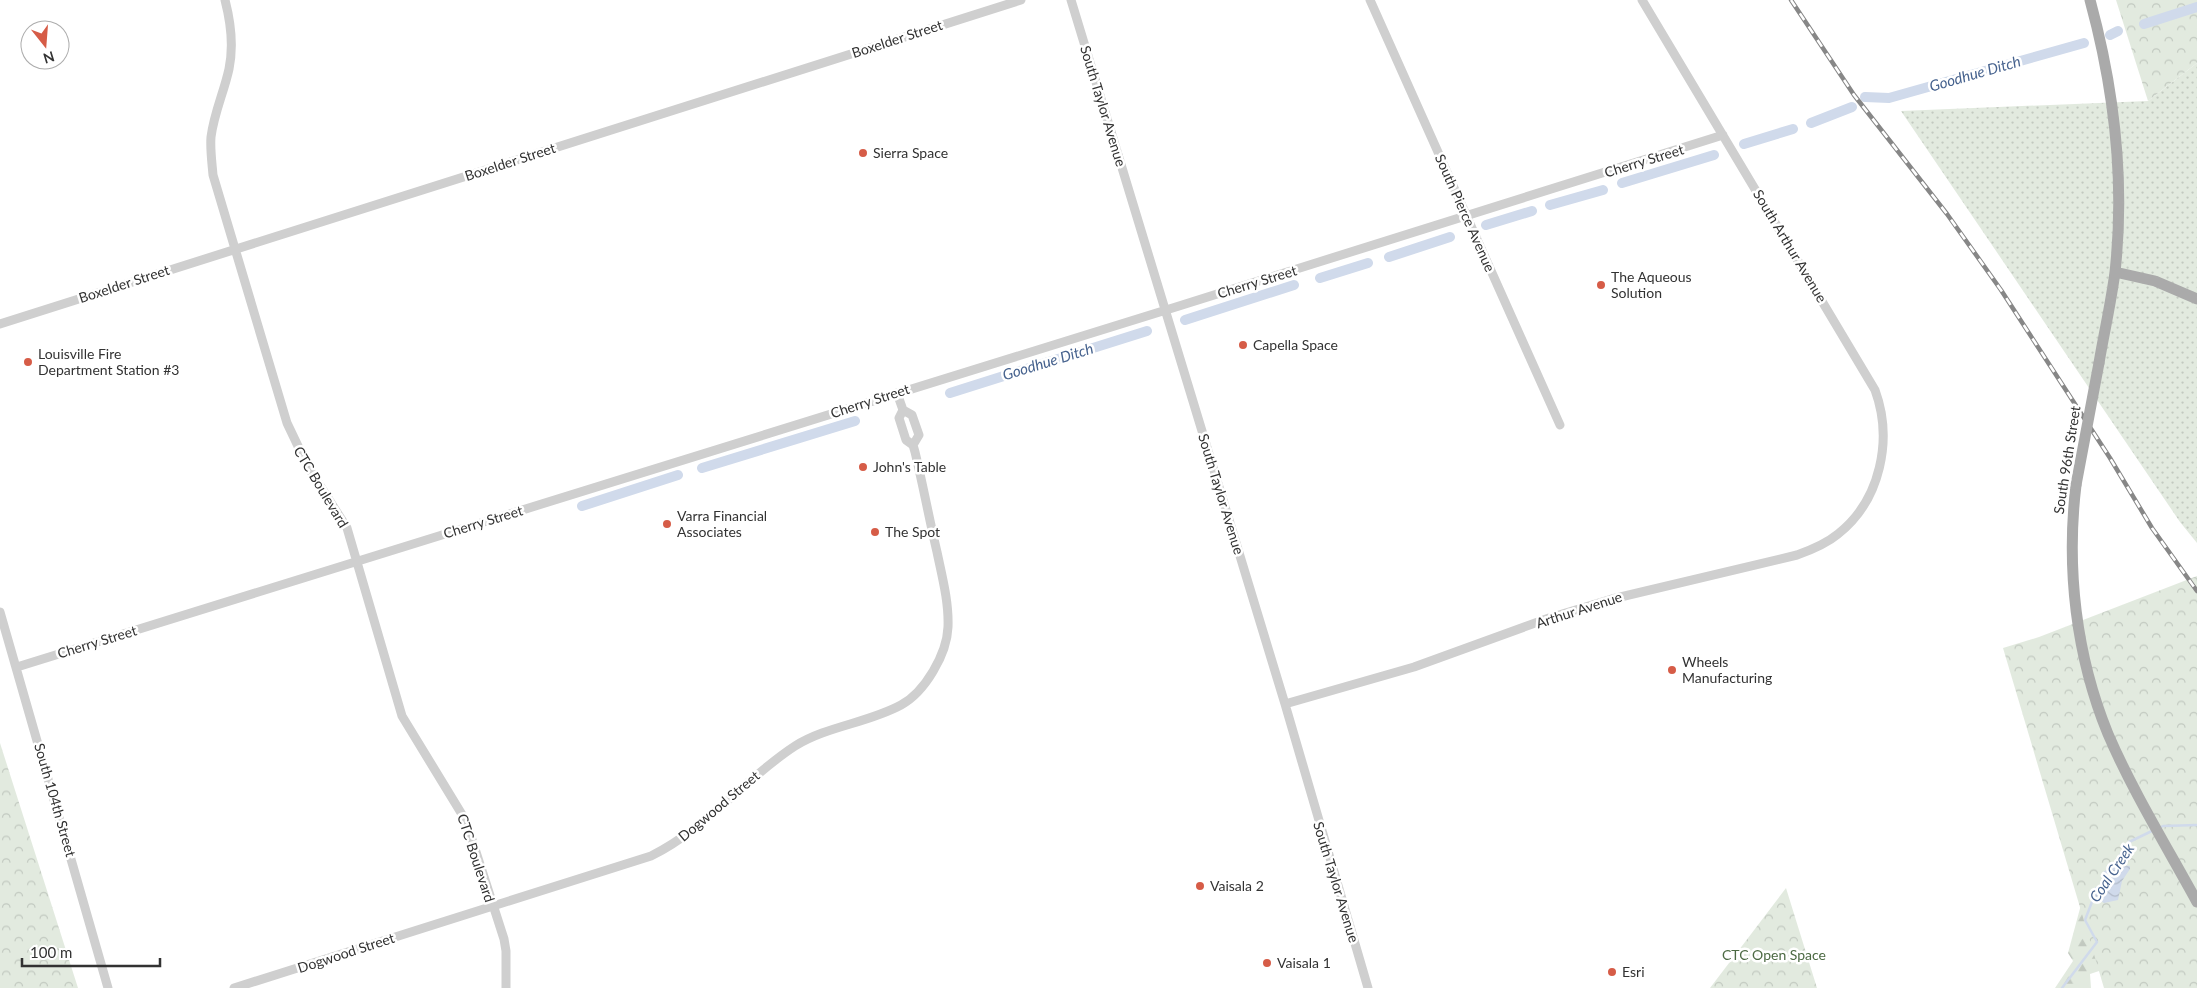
<svg xmlns="http://www.w3.org/2000/svg" width="2197" height="988" viewBox="0 0 2197 988" font-family="Lato,sans-serif">
	<defs>
		<pattern id="grass-dots" width="8" height="8" patternUnits="userSpaceOnUse" patternTransform="scale(1.25)"><rect width="8" height="8" fill="#e2eadf"/><path d="M2 2h.1M6 6h.1" fill="none" stroke="#c2c9c0" stroke-width="1.8" stroke-linecap="round"/></pattern>
		<pattern id="forest-firs" width="22" height="20" patternUnits="userSpaceOnUse" patternTransform="scale(1.25)"><rect width="22" height="20" fill="#e2eadf"/><path d="M5 1l3.5 6h-7zM16 11l3.5 6h-7z" fill="#c2c9c0"/></pattern>
		<pattern id="park-crowns" width="20" height="18" patternUnits="userSpaceOnUse" patternTransform="scale(1.25)"><rect width="20" height="18" fill="#e2eadf"/><path d="M2 6a3 3 0 1 1 6 0M12 15a3 3 0 1 1 6 0" fill="none" stroke="#c2c9c0"/></pattern>
		<pattern id="water-waves" width="16" height="10" patternUnits="userSpaceOnUse" patternTransform="scale(1.25)"><rect width="16" height="10" fill="#d0daeb"/><path d="M0 5q4-4 8 0t8 0" fill="none" stroke="#b3bcca"/></pattern>
	</defs>
	<rect width="100%" height="100%" fill="#fff"/>
	<!-- grass -->
	<path fill="url(#grass-dots)" d="M2197 63V543L2180 522 1901 111 2148 101Z"/>
	<!-- forest -->
	<path fill="url(#forest-firs)" d="M2082 901 2114 966 2090 974 2091 988H2055L2073 961 2068 953Z"/>
	<!-- park -->
	<path fill="url(#park-crowns)" d="M2116 0H2197V63L2148 101Z
		M2197 576V988H2104L2003 648 2039 637Z
		M0 743 78 988H0Z
		M1786 888 1817 988H1710Z"/>
	<!-- water -->
	<path fill="url(#water-waves)" d="M2110 863 2130 866V869L2122 881 2118 900 2104 903 2101 901 2097 902 2093 894 2095 887 2103 886V872L2108 869Z"/>
	<g fill="none" stroke-linecap="round" stroke-linejoin="round">
		<!-- stream -->
		<path stroke="#d0daeb" stroke-width="2.5" d="M2159 828 2163 826 2197 825
			M2113 866 2129 842 2154 830
			M2062 988 2097 942 2085 920 2095 894"/>
		<!-- canal -->
		<path stroke="#d0daeb" stroke-width="10" d="M2144 24 2197 7
			M2110 35 2118 31
			M1865 97 1889 98 2084 43
			M1811 123 1852 107
			M1744 144 1793 129
			M1622 183 1714 155
			M1550 205 1603 190
			M1486 225 1532 211
			M1389 257 1450 237
			M1320 278 1368 263
			M1185 320 1294 285
			M950 393 1147 331
			M702 468 855 421
			M582 506 678 475"/>
		<!-- minor -->
		<path stroke="#cfcfcf" stroke-width="9" d="M225 0C231 23 234 45 229 69 224 92 214 113 211 137 210 149 212 163 213 175L287 423 307 465 347 528 402 716 466 821 504 939 506 951V988
			M1071 0 1285 704 1368 988
			M1370 0 1560 425
			M0 324 1021 0
			M903 410 912 415 919 435 913 445
			M0 612 108 988
			M17 667 1179 306 1723 135
			M1285 704 1414 667 1549 618 1612 599 1797 555C1811 550 1826 544 1838 534 1881 500 1893 439 1875 390L1642 0
			M234 988 651 856C706 829 744 779 795 746 827 726 868 723 901 705 925 692 947 654 948 627 949 602 942 576 937 552 929 518 923 485 915 452L913 445 906 440 899 418 903 410 897 393"/>
		<!-- major -->
		<path stroke="#aaa" stroke-width="11" d="M2090 0C2114 88 2125 181 2115 272 2111 303 2104 333 2099 363
			M2115 272 2155 281 2197 299
			M2076 485C2066 569 2076 656 2108 734 2133 792 2167 847 2197 902"/>
		<!-- rail casing -->
		<g stroke="#878787" stroke-width="4.5">
			<path id="rail" d="M1791 0 1854 95 1947 214 2001 290 2110 458 2152 528 2197 591"/>
		</g>
		<!-- rail -->
		<use href="#rail" stroke="#fff" stroke-width="2.5" stroke-dasharray="8" stroke-linecap="butt"/>
		<!-- major-bridge -->
		<path stroke="#aaa" stroke-width="11" d="M2076 485 2099 363"/>
	</g>
	<!-- markers -->
	<g fill="#d65c47" stroke="#fff" stroke-width="2">
		<circle cx="863" cy="153" r="5"/>
		<circle cx="1601" cy="285" r="5"/>
		<circle cx="1243" cy="345" r="5"/>
		<circle cx="28" cy="362" r="5"/>
		<circle cx="863" cy="467" r="5"/>
		<circle cx="667" cy="524" r="5"/>
		<circle cx="875" cy="532" r="5"/>
		<circle cx="1672" cy="670" r="5"/>
		<circle cx="1200" cy="886" r="5"/>
		<circle cx="1267" cy="963" r="5"/>
		<circle cx="1612" cy="972" r="5"/>
	</g>
	<g text-anchor="middle" stroke-width="5" stroke-linejoin="round" paint-order="stroke">
		<!-- street labels -->
		<g font-size="14" fill="#323232" stroke="#fff">
			<text transform="translate(897 39) rotate(-18)" y="5">Boxelder Street</text>
			<text transform="translate(1103 106) rotate(73)" y="5">South Taylor Avenue</text>
			<text transform="translate(1644 161) rotate(-17)" y="5">Cherry Street</text>
			<text transform="translate(510 162) rotate(-18)" y="5">Boxelder Street</text>
			<text transform="translate(1465 213) rotate(66)" y="5">South Pierce Avenue</text>
			<text transform="translate(1790 246) rotate(59)" y="5">South Arthur Avenue</text>
			<text transform="translate(1257 282) rotate(-17)" y="5">Cherry Street</text>
			<text transform="translate(124 284) rotate(-18)" y="5">Boxelder Street</text>
			<text transform="translate(870 401) rotate(-18)" y="5">Cherry Street</text>
			<text transform="translate(2067 460) rotate(-81)" y="5">South 96th Street</text>
			<text transform="translate(321 487) rotate(59)" y="5">CTC Boulevard</text>
			<text transform="translate(1221 494) rotate(73)" y="5">South Taylor Avenue</text>
			<text transform="translate(483 522) rotate(-17)" y="5">Cherry Street</text>
			<text transform="translate(1579 610) rotate(-18)" y="5">Arthur Avenue</text>
			<text transform="translate(97 642) rotate(-17)" y="5">Cherry Street</text>
			<text transform="translate(55 800) rotate(74)" y="5">South 104th Street</text>
			<text transform="translate(719 806) rotate(-40)" y="5">Dogwood Street</text>
			<text transform="translate(476 858) rotate(72)" y="5">CTC Boulevard</text>
			<text transform="translate(1336 882) rotate(73)" y="5">South Taylor Avenue</text>
			<text transform="translate(346 953) rotate(-18)" y="5">Dogwood Street</text>
		</g>
		<!-- poi labels -->
		<g font-size="14" fill="#323232" stroke="#fff" text-anchor="start">
			<text x="873" y="158">Sierra Space</text>
			<text x="1611" y="282">The Aqueous<tspan x="1611" dy="16">Solution</tspan></text>
			<text x="1253" y="350">Capella Space</text>
			<text x="38" y="359">Louisville Fire<tspan x="38" dy="16">Department Station #3</tspan></text>
			<text x="873" y="472">John's Table</text>
			<text x="677" y="521">Varra Financial<tspan x="677" dy="16">Associates</tspan></text>
			<text x="885" y="537">The Spot</text>
			<text x="1682" y="667">Wheels<tspan x="1682" dy="16">Manufacturing</tspan></text>
			<text x="1210" y="891">Vaisala 2</text>
			<text x="1277" y="968">Vaisala 1</text>
			<text x="1622" y="977">Esri</text>
		</g>
		<!-- park labels -->
		<g font-size="14" fill="#4c6a43" stroke="#fff">
			<text x="1774" y="960">CTC Open Space</text>
		</g>
		<!-- water labels -->
		<g font-size="15" font-style="italic" fill="#46628e" stroke="#fff">
			<text transform="translate(1975 74) rotate(-16)" y="5">Goodhue Ditch</text>
			<text transform="translate(1048 362) rotate(-17)" y="5">Goodhue Ditch</text>
			<text transform="translate(2112 873) rotate(-56)" y="5">Coal Creek</text>
		</g>
	</g>
	<!-- north arrow -->
	<g transform="translate(45 45) rotate(163)"><circle r="24" fill="#ffffff" stroke="#adadad"/>
	<path d="M0-4L9 19L0 12L-9 19Z" fill="#d65c47"/>
	<text y="-8" font-size="14" font-weight="bold" text-anchor="middle" fill="#323232">N</text>
	</g>
	<!-- scale -->
	<path d="M22 958v8h138v-8" fill="none" stroke="#323232" stroke-width="2.5"/>
	<text x="30" y="958" font-size="15" fill="#323232" stroke="#ffffff" stroke-width="4" paint-order="stroke">100 m</text>
</svg>
